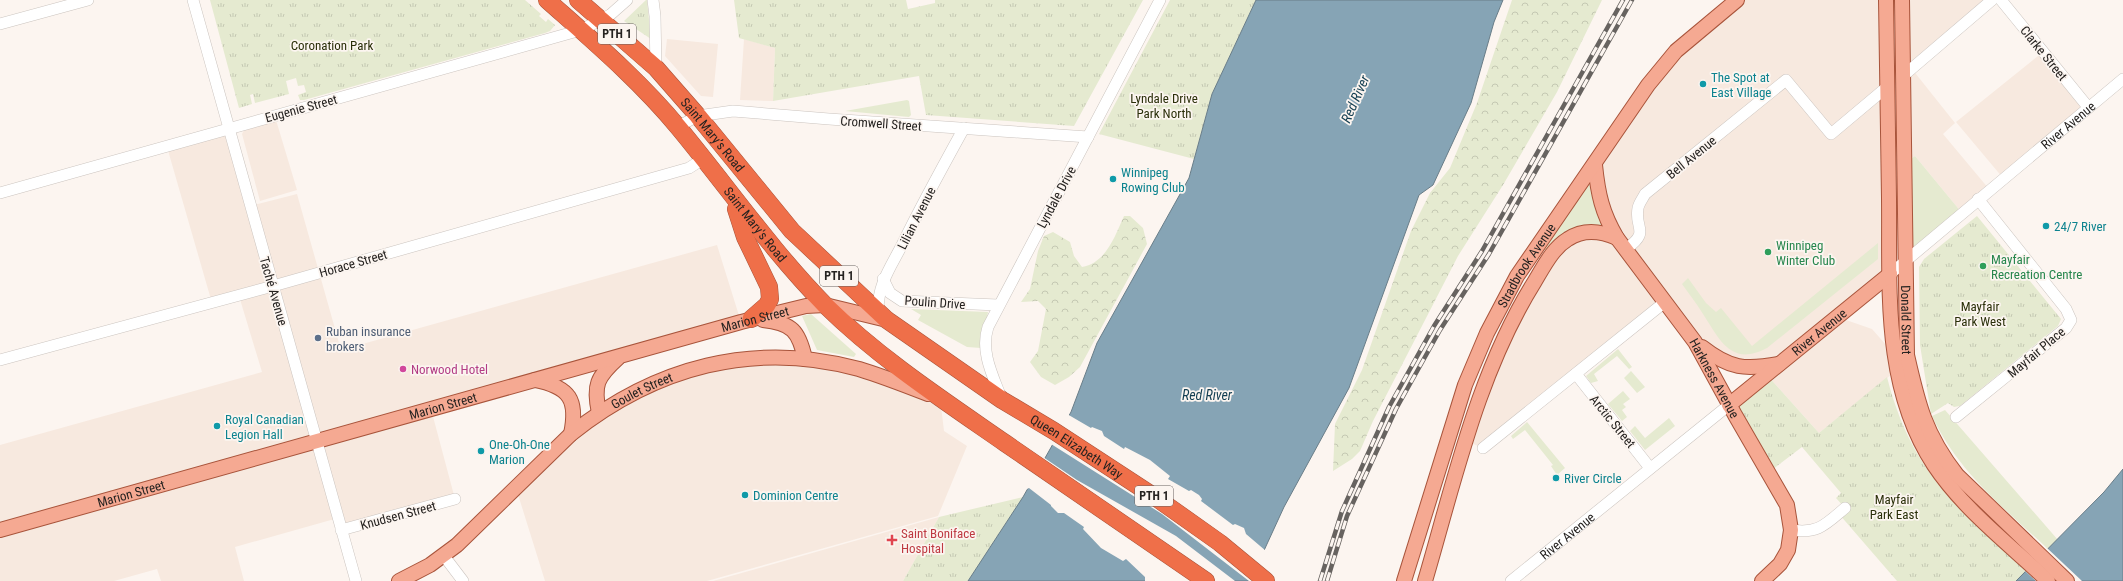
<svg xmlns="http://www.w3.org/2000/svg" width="2123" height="581" viewBox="0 0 2123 581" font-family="'Roboto Condensed',sans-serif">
	<defs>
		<pattern id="forest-crowns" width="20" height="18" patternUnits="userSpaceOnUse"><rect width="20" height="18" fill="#e5ead0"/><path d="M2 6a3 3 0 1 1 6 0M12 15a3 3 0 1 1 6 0" fill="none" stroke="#c4c8b2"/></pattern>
		<pattern id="park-tufts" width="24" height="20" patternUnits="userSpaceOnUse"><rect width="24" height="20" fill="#e5ead0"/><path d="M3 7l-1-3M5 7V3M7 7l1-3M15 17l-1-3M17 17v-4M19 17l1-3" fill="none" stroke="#c4c8b2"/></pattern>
	</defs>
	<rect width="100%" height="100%" fill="#fcf5f0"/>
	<!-- built -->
	<path fill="#f7e9df" d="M1737 0H1886L1890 274 1833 322 1846 320 1872 329 1894 354 1897 370 1819 433 1767 375 1718 360 1665 302 1483 448 1466 441 1483 387 1595 165 1648 85Z
		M1902 0H1992L1912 69 1955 123 1943 134 1989 189 1962 213 1915 156 1905 163Z
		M667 39 718 44 713 97 701 96 665 56Z
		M744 39 775 48 773 101 740 100Z
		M2043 52 2088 107 2003 178 1956 122Z
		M276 120 297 190 260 201 242 134 244 130Z
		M229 128 250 206 297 194 341 350 717 245 741 322 431 409 455 499 341 530 338 518 235 547 244 581H161L157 569 114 581H0V445L262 372 239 296 212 303 167 147Z
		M791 358 940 398 944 431 967 446 938 516 707 581H545L516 488 571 434 667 378Z
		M939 517 903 581H713L777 563Z"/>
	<!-- grass -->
	<path fill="#e5ead0" d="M907 100 909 101 911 115 909 117 845 111Z
		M1915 156 1962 213 1906 261 1905 163Z
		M1595 165 1617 238 1591 232 1551 256 1539 243Z
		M1878 243V259L1767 348C1731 367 1720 340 1703 314 1697 304 1689 294 1682 284L1688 278 1706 303 1716 312 1721 308 1752 346Z
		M911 309 988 312 981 348 967 347 918 320 921 315Z
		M811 314 856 354 854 357 817 350 802 316Z
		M1618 349 1632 367 1629 369 1617 356 1594 374 1598 381 1591 383 1586 376Z
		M1631 371 1645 387 1637 393 1624 378Z
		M1623 391 1630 399 1623 404 1626 407 1622 410 1627 417 1622 421 1608 404Z
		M1945 410 2058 540 2048 549C2005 509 1958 472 1932 416Z
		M1669 418 1675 426 1645 450 1630 431 1635 426 1645 438Z
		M1527 422 1565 468 1557 475 1551 466 1553 465 1525 430 1513 439 1511 436Z"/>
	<!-- forest -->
	<path fill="url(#forest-crowns)" d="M1512 0H1602L1557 92 1503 185 1458 256 1373 421 1360 451 1352 459 1333 471 1335 424 1362 370 1411 231 1430 193 1450 168 1477 103Z
		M1124 216H1130L1143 228 1147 244 1080 367 1069 377 1055 385 1041 377 1030 362 1038 351 1046 309 1038 301 1021 302 1030 289 1038 251 1044 236 1053 232 1070 242 1074 256 1082 267C1106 263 1115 236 1124 216Z"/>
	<!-- park -->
	<path fill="url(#park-tufts)" d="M210 0H525L541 14 539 16 546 22 548 19 555 25 550 31 545 33 304 100H300L298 95 306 92 304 85 298 86 296 78 286 81 289 94 255 103 253 94 250 95 252 104 239 108Z
		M646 0H647L651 39 624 21Z
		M734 0H906L908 9 935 3V0H1143L1074 126 926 115 919 76 773 101 775 48 739 38Z
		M1170 0H1256L1212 94 1194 159 1099 134Z
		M1977 216 2061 319 2058 326 1960 406 1954 407 1948 403 1931 414 1920 345 1919 267 1924 259Z
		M1767 375 1819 433 1887 377C1911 472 1958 509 2026 571L2016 581H1897L1839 514 1845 508 1836 498 1841 493 1802 447 1768 473 1729 405Z
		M1023 497 968 581H903L939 517Z"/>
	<!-- water -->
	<path fill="#86a4b5" stroke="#697d88" d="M1256 0H1503L1494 22 1471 103 1433 185 1419 195 1349 388 1284 507 1250 581H968L1023 497 1071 412 1097 343 1189 178 1212 94Z
		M2123 469V581H2016L2104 492Z"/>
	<!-- pier -->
	<path fill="#fcf5f0" d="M1067 414 1091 428 1092 427 1102 431 1104 436 1124 449 1125 447 1150 460 1170 476 1168 479 1189 491 1191 490 1199 495 1202 499 1201 501 1233 525 1235 524 1244 528 1246 534 1266 551 1252 581H1249L1162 514 1051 444Z
		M1043 457 1077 480 1176 536 1235 581H1145V577L1126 559 1123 561 1101 548 1083 529 1084 527 1064 513H1058L1051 506V505L1029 488 1025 490Z
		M2047 548 2082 581H2036L2024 570Z"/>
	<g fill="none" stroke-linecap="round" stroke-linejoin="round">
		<!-- minor casing -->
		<g stroke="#cbc4bf" stroke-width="12">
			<g id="minor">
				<path d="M193 0 356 581"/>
				<path d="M653 0 655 16 656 68"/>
				<path d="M2001 0 2088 107"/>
				<path d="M0 24 88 0"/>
				<path d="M1903 76 1992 0"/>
				<path d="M677 127 698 116 733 111 829 119 1088 137"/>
				<path d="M0 193 581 30 610 15 627 0"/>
				<path d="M1626 249C1651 231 1634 229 1638 208 1639 203 1643 198 1645 194L1786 80 1831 134 1887 87"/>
				<path id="s1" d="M1890 274 2123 79"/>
				<path d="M883 279 890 293 902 301 998 305"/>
				<path d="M878 311C878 283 891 267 903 243 922 204 943 166 964 128"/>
				<path d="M0 360 273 286 689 168 703 159"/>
				<path d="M1576 374 1650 468"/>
				<path d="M1002 400C993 376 980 352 988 327L1160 0"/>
				<path d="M1956 417 2066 328 2071 320 2066 309 1978 199"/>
				<path d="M1483 448 1665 302"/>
				<path d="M341 530 455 499"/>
				<path d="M1791 530C1818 534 1825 525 1845 508"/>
				<path d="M444 556 463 581"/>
				<path id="s2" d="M1511 581 1729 405"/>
			</g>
		</g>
		<!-- major casing -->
		<g stroke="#a8543b" stroke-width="16">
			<g id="major">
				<path d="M1886 0C1887 66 1888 132 1889 198 1890 288 1882 386 1934 465 1964 510 2009 544 2048 581"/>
				<path id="s3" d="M1902 0 1907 355C1918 404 1925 434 1957 475L2067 581"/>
				<path id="s4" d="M1595 165C1598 194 1602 213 1617 238L1695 342 1735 415 1787 505 1791 530 1788 550 1780 564 1762 581"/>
				<path d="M763 320C792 323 799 331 805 359"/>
				<path d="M1702 347C1730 369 1745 370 1779 364"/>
				<path d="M535 380C570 387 578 400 571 434"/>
				<path id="s5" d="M1729 405 1890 274"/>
				<path d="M599 413C593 385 597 377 618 358"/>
				<path id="s6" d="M0 530 741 322 806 306 825 305 887 320"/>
				<path id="s7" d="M399 581 430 565 457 545 571 434C655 367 754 340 859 369 882 376 905 385 928 394"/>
				<path id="s8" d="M1404 581 1465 385 1487 333 1517 276 1648 85 1676 51 1737 0"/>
				<path d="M1425 581C1455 479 1478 372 1535 281 1544 266 1553 248 1568 239 1583 229 1601 231 1617 238"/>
			</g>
		</g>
		<!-- highway casing -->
		<g stroke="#a8543b" stroke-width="18">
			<g id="highway">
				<path id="s9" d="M547 0C593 41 639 80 678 127 727 186 771 250 825 305 879 358 943 400 1005 443 1072 489 1139 535 1206 581"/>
				<path id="s10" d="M578 0 656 68 698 116 792 231 887 320 1002 400 1054 431 1155 497 1220 543 1266 581"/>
				<path d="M736 209 745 237 769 287 770 299 767 305 751 319"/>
			</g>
		</g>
		<!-- minor -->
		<use href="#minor" stroke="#fff" stroke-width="11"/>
		<!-- major -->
		<use href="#major" stroke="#f5a992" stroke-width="14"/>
		<!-- highway -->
		<use href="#highway" stroke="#ef6f49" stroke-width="17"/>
		<!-- rail casing -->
		<g stroke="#676360" stroke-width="4.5">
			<path id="rail" d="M1320 581 1342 511 1389 407 1434 326 1482 251 1623 0
				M1327 581 1347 516 1396 409 1440 330 1489 254 1632 0"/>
		</g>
		<!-- rail -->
		<use href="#rail" stroke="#fcf5f0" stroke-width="3" stroke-dasharray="9" stroke-linecap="butt"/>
	</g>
	<!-- markers -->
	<g fill="#0f9aa8" stroke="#fcf5f0" stroke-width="1.5">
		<circle cx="1703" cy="84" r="4"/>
		<circle cx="1113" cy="179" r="4"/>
		<circle cx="2046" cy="226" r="4"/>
		<circle cx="217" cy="426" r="4"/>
		<circle cx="481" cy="451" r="4"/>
		<circle cx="1556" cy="478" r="4"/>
		<circle cx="745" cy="495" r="4"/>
	</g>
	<g fill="#2e9e5b" stroke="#fcf5f0" stroke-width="1.5">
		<circle cx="1768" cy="252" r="4"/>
		<circle cx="1983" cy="266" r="4"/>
	</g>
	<circle fill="#5c6f8a" stroke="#fcf5f0" stroke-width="1.5" cx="318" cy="338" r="4"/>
	<circle fill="#d1479c" stroke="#fcf5f0" stroke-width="1.5" cx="403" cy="369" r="4"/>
	<path fill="#e0444e" stroke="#fcf5f0" stroke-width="1.5" d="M890 534h4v4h4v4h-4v4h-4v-4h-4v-4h4z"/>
	<g text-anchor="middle" stroke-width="3.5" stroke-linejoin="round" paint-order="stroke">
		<!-- shield labels -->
		<g fill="#fcf5f0" stroke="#66615e" stroke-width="1">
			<rect x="598" y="24" width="38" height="20" rx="3"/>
			<rect x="820" y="266" width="38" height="20" rx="3"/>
			<rect x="1135" y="486" width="38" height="20" rx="3"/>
		</g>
		<g font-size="12" font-weight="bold" fill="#252220">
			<text x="617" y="38">PTH 1</text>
			<text x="839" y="280">PTH 1</text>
			<text x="1154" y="500">PTH 1</text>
		</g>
		<!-- park labels -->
		<g font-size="13" fill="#2a2f09" stroke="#fcf5f0">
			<text x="332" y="50">Coronation Park</text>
			<text x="1164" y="103">Lyndale Drive<tspan x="1164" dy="15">Park North</tspan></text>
			<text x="1980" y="311">Mayfair<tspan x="1980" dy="15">Park West</tspan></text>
			<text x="1894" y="504">Mayfair<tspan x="1894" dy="15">Park East</tspan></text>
		</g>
		<!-- street labels -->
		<g font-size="13" fill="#252220" stroke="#fcf5f0">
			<text transform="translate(2044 53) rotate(51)" y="5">Clarke Street</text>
			<text transform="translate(301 108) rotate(-15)" y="5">Eugenie Street</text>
			<text transform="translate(881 123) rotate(4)" y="5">Cromwell Street</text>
			<text dy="5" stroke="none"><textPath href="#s1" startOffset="232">River Avenue</textPath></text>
			<text dy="5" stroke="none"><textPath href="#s10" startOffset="191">Saint Mary’s Road</textPath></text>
			<text transform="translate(1691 157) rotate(-39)" y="5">Bell Avenue</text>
			<text transform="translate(1056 197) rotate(-62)" y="5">Lyndale Drive</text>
			<text transform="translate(916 218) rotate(-63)" y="5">Lilian Avenue</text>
			<text dy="5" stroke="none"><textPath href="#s9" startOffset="307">Saint Mary's Road</textPath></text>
			<text transform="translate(353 263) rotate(-16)" y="5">Horace Street</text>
			<text dy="5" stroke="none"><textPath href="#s8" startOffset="340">Stradbrook Avenue</textPath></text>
			<text transform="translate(274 291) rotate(74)" y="5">Taché Avenue</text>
			<text transform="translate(935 302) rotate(4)" y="5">Poulin Drive</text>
			<text dy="5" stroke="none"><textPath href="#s6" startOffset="784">Marion Street</textPath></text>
			<text dy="5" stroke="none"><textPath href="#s3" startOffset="320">Donald Street</textPath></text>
			<text dy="5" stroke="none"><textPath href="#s5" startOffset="116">River Avenue</textPath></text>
			<text transform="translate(2036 352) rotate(-40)" y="5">Mayfair Place</text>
			<text dy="5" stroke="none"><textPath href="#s4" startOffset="248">Harkness Avenue</textPath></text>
			<text dy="5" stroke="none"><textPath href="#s7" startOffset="311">Goulet Street</textPath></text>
			<text dy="5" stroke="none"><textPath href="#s6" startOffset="460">Marion Street</textPath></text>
			<text transform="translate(1613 421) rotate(51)" y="5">Arctic Street</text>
			<text dy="5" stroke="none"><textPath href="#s10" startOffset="674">Queen Elizabeth Way</textPath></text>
			<text dy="5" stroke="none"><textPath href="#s6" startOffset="136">Marion Street</textPath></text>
			<text transform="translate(398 515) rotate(-15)" y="5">Knudsen Street</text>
			<text dy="5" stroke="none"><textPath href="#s2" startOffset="72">River Avenue</textPath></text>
		</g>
		<!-- culture labels -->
		<g font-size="13" fill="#0d838f" stroke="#fcf5f0" text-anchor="start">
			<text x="1711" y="82">The Spot at<tspan x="1711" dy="15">East Village</tspan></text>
			<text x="1121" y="177">Winnipeg<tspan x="1121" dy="15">Rowing Club</tspan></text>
			<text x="2054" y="231">24/7 River</text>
			<text x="225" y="424">Royal Canadian<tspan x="225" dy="15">Legion Hall</tspan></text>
			<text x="489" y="449">One-Oh-One<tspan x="489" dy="15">Marion</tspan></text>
			<text x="1564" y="483">River Circle</text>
			<text x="753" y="500">Dominion Centre</text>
		</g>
		<!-- leisure labels -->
		<g font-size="13" fill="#27864d" stroke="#fcf5f0" text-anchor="start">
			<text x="1776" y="250">Winnipeg<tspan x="1776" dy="15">Winter Club</tspan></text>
			<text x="1991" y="264">Mayfair<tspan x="1991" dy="15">Recreation Centre</tspan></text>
		</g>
		<!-- service labels -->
		<g font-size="13" fill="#4e5e75" stroke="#fcf5f0" text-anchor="start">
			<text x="326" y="336">Ruban insurance<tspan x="326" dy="15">brokers</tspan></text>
		</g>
		<!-- hotel labels -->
		<g font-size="13" fill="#b23c85" stroke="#fcf5f0" text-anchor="start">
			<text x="411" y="374">Norwood Hotel</text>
		</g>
		<!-- health labels -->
		<g font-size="13" fill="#be3a42" stroke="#fcf5f0" text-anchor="start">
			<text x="901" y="538">Saint Boniface<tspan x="901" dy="15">Hospital</tspan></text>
		</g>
		<!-- water labels -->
		<g font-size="14" font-style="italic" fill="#133e51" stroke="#fcf5f0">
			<text transform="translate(1355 99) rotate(-66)" y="5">Red River</text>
			<text x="1207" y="400">Red River</text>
		</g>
	</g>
</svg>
